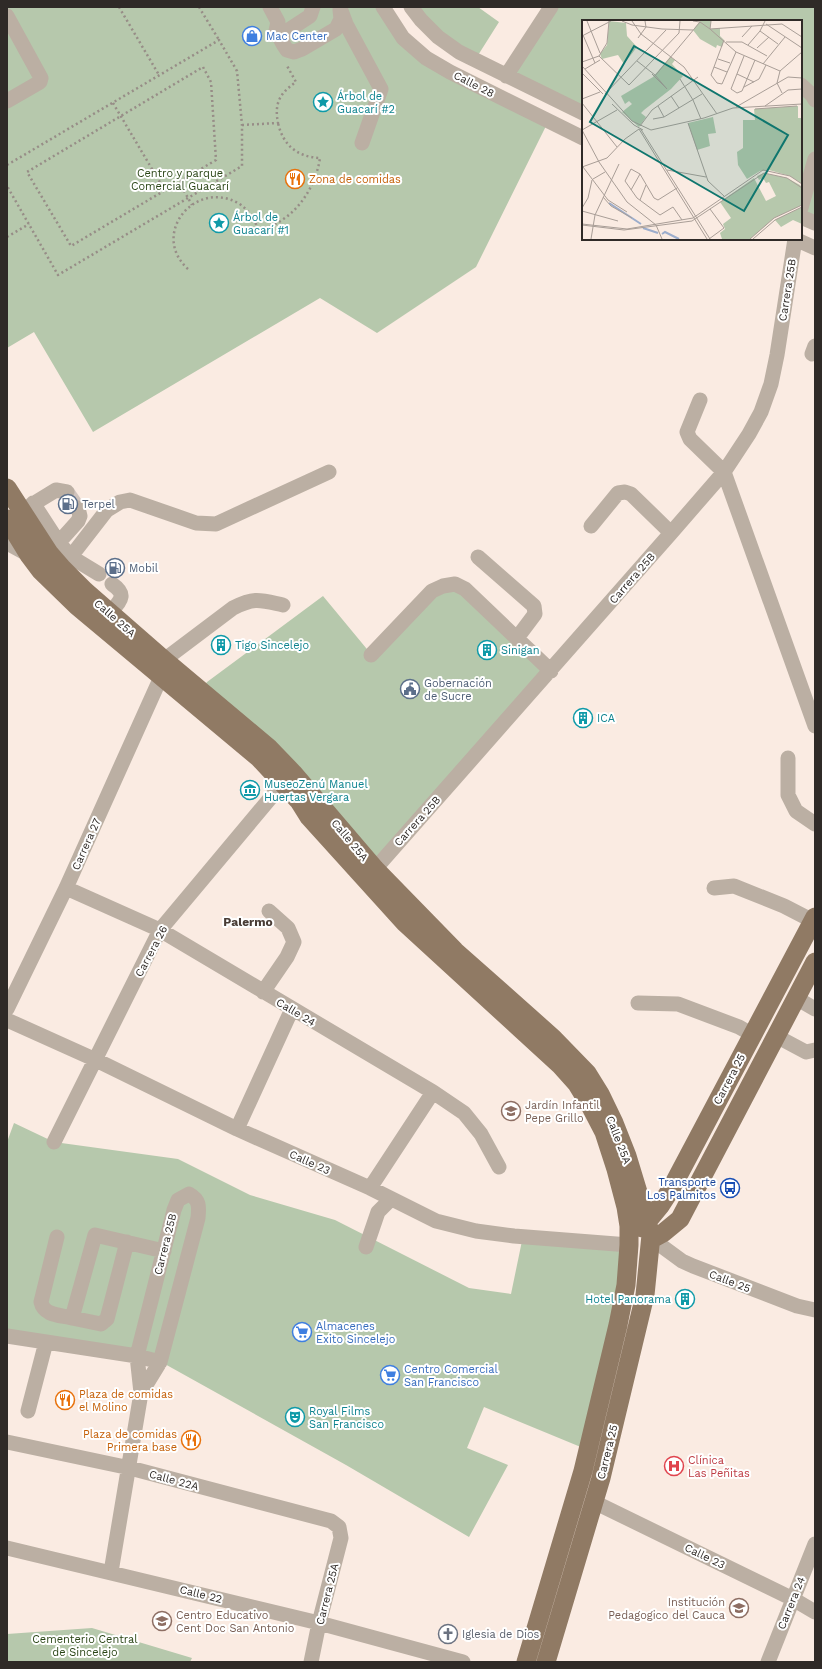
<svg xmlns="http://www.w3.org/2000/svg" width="822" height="1669" viewBox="0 0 822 1669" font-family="'Work Sans',sans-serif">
	<rect width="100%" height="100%" fill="#faebe2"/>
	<!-- green -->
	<path fill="#b6c8ac" d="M7 7H383L403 38 548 122 476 267 377 333 320 298 93 432 34 332 7 348Z
		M411 7H478L499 22 475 60Z
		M551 7H815V223L801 217V21H583V113L506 76Z
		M455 584 551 671 375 869 201 691 207 682 323 596 371 654 422 600Z
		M14 1123 54 1142 178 1159 250 1195 335 1220 469 1288 511 1294 523 1236 629 1245 588 1450 484 1407 467 1448 508 1465 469 1537 346 1465 163 1363 7 1336V1142Z
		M92 1628 192 1658 190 1662H7V1634Z"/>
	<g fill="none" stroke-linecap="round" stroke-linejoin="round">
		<!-- minor-tunnel -->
		<path stroke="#d1c4bd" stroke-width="15" stroke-dasharray="15 8" stroke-linecap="butt" d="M67 492 78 508"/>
		<!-- path -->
		<path stroke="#978d87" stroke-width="2.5" stroke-dasharray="2 3" stroke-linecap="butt" d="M119 7 159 75
			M199 7 219 40
			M203 67 211 82 216 160 71 246 27 172Z
			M113 103 165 191
			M242 125 278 123C274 103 280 93 296 82L286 64
			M7 165 219 40 237 71 242 125V166L58 275 7 186
			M179 182 192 205
			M7 237 29 224
			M188 269C150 235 194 179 238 203 248 209 255 219 258 230 292 223 315 191 320 158 297 157 283 145 278 123"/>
		<!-- minor -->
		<path stroke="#bbafa3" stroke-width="15" d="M270 7 278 22 276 31 283 44 287 50 294 52 302 49 336 29 341 19 340 10
			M383 7 403 38 426 58 450 72 583 138
			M411 7 421 20 438 37 459 52 583 113
			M340 8 346 24 381 89 362 143
			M7 16 41 78 40 82 7 101
			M283 44 282 39 284 33 310 16 313 7
			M506 76 551 7
			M801 85 812 95 815 100
			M801 208 815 159
			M801 217 815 223
			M795 239 815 248
			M812 354 815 346
			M700 400 687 432 690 439 724 472 815 726
			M33 503 59 543 71 557 99 574
			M25 509 56 490 67 492
			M591 526 618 493 625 492 631 494 671 533
			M7 543 29 555
			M52 550 78 521 80 516 78 508
			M478 557 534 606 535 614 517 638
			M62 568 107 510 120 502 130 500 196 523 216 524 329 472
			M110 613C120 601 128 595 112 584
			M371 655 432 591 443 586 455 584 465 589 551 671
			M164 660 233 608C255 597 260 600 283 605
			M788 758V795L796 811 815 824
			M375 869 671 533 724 472 749 434 761 412 771 384 777 355 795 239
			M66 888 160 930 433 1092 464 1113 481 1134 499 1167
			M714 888 734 886 784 906 813 921
			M263 992 287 957 294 942 288 928 269 911
			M796 998 815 1009
			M638 1003 678 1004 739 1027 753 1035
			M7 1009 66 888 161 677
			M7 1020 96 1060 237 1129 370 1188 436 1221 476 1231 514 1236 629 1245
			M776 1036 806 1052 815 1050
			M237 1129 292 1009
			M54 1142 160 930 283 783
			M370 1188 433 1092
			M57 1237 41 1302C44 1316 61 1315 72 1318L95 1235 164 1251
			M652 1239 682 1261 693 1266 797 1306 815 1310
			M366 1247 378 1212 391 1199
			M72 1318 101 1324 107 1319 127 1242
			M7 1336 137 1356 160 1362
			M28 1411 46 1342
			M7 1442 130 1468 331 1521 339 1527 341 1538 319 1623 311 1662
			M594 1502 793 1599 815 1612
			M7 1548 319 1623 463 1662
			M111 1572 141 1393 137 1356 174 1210 178 1200 189 1194C200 1200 199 1207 198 1218L160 1362 141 1393
			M768 1662 815 1544"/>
		<!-- major -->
		<path stroke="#907a64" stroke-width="19" d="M7 488 49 553 62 568 85 591 164 660 269 748 293 773 375 869 455 951 553 1038 587 1073 600 1094 614 1123 627 1156 651 1235 645 1295 601 1478 546 1662
			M7 519 29 555 41 571 77 606 259 758 299 801 309 817 404 922 560 1065 577 1084 591 1107 604 1132 616 1169 626 1207 629 1226V1245L626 1285 618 1325 583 1471 526 1662
			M642 1228 660 1206 671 1189 815 917
			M652 1239 663 1233 680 1219 815 962"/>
	</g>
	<!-- icons -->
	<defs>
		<g id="shop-ring" transform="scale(1)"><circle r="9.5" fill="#fff" stroke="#3f7fe0" stroke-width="1.5"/><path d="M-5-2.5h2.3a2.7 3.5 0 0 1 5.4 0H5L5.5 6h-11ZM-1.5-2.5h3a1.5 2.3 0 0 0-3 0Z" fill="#3f7fe0"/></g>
		<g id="sight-ring" transform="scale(1)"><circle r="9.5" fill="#fff" stroke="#0f9aa8" stroke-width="1.5"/><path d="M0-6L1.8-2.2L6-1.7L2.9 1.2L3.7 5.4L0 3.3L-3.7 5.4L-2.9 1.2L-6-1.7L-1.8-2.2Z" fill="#0f9aa8"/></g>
		<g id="restaurant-ring" transform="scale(1)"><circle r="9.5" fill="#fff" stroke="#e8710a" stroke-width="1.5"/><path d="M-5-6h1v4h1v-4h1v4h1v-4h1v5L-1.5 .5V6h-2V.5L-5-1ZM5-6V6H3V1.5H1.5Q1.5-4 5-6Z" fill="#e8710a"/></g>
		<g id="fuel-ring" transform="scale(1)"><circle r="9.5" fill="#fff" stroke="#5c6f8a" stroke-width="1.5"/><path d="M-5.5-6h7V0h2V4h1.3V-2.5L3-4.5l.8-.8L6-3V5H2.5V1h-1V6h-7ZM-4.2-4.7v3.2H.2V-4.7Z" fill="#5c6f8a"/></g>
		<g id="building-ring" transform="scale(1)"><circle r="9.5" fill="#fff" stroke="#0f9aa8" stroke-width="1.5"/><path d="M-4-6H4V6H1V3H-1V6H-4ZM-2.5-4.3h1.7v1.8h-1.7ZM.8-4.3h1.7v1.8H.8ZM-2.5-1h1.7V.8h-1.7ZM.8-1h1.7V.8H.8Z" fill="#0f9aa8"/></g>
		<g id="civic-ring" transform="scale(1)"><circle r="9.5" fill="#fff" stroke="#5c6f8a" stroke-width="1.5"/><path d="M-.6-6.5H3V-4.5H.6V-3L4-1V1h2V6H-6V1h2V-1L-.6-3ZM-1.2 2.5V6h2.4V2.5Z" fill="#5c6f8a"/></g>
		<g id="museum-ring" transform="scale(1)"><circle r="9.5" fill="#fff" stroke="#0f9aa8" stroke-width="1.5"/><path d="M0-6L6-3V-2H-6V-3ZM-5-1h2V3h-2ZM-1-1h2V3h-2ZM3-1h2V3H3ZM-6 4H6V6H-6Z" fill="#0f9aa8"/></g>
		<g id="school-ring" transform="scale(1)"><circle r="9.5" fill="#fff" stroke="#8d6e63" stroke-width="1.5"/><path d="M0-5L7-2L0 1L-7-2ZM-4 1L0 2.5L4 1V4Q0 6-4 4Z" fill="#8d6e63"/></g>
		<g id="bus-ring" transform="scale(1)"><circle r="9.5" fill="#fff" stroke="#1a4fb4" stroke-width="1.5"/><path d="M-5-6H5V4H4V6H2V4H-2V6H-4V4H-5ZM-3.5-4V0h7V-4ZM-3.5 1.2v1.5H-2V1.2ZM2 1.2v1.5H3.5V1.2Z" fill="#1a4fb4"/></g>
		<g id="supermarket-ring" transform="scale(1)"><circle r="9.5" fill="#fff" stroke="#3f7fe0" stroke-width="1.5"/><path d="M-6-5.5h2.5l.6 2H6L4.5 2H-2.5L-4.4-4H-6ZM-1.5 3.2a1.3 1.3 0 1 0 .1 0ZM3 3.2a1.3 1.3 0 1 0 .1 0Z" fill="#3f7fe0"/></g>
		<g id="theatre-ring" transform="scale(1)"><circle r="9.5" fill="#fff" stroke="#0f9aa8" stroke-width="1.5"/><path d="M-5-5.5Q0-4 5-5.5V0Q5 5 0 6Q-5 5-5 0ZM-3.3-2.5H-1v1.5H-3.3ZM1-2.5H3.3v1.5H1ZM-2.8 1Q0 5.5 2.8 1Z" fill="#0f9aa8"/></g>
		<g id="hospital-ring" transform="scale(1)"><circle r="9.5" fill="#fff" stroke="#e0444e" stroke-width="1.5"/><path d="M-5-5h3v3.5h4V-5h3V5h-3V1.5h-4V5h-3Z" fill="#e0444e"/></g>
		<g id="church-ring" transform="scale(1)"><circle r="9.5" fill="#fff" stroke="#6b7280" stroke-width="1.5"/><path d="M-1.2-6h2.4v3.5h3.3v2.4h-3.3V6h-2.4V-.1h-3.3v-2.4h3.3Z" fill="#6b7280"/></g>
	</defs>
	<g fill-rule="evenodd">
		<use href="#shop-ring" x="252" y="36"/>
		<use href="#sight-ring" x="323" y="102"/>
		<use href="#restaurant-ring" x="295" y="179"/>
		<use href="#sight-ring" x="219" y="223"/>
		<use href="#fuel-ring" x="68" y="504"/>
		<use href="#fuel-ring" x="115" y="568"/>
		<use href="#building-ring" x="221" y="645"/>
		<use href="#building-ring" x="487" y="650"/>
		<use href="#civic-ring" x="410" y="689"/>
		<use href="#building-ring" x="583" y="718"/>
		<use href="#museum-ring" x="250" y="790"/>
		<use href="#school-ring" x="511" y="1111"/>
		<use href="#bus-ring" x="730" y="1188"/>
		<use href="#building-ring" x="685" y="1299"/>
		<use href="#supermarket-ring" x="302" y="1332"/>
		<use href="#supermarket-ring" x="390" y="1375"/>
		<use href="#restaurant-ring" x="65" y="1400"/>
		<use href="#theatre-ring" x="295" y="1417"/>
		<use href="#restaurant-ring" x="191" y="1440"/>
		<use href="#hospital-ring" x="674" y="1466"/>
		<use href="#school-ring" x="739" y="1608"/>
		<use href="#school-ring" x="162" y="1621"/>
		<use href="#church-ring" x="448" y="1634"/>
	</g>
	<g text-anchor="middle" stroke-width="4" stroke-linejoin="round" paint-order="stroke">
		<!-- shop labels -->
		<g font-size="11" fill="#366cbe" stroke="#fff" text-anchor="start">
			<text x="266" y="40">Mac Center</text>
			<text x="316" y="1330">Almacenes<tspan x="316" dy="13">Exito Sincelejo</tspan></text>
			<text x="404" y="1373">Centro Comercial<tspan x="404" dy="13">San Francisco</tspan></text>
		</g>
		<!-- street labels -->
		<g font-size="11" fill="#2f2a27" stroke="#fff">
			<text transform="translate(474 84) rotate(27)" y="4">Calle 28</text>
			<text transform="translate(787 290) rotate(-81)" y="4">Carrera 25B</text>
			<text transform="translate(632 578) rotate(-49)" y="4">Carrera 25B</text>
			<text transform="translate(115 618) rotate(41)" y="4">Calle 25A</text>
			<text transform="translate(417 821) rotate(-48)" y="4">Carrera 25B</text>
			<text transform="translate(350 840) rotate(50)" y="4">Calle 25A</text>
			<text transform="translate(86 844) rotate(-66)" y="4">Carrera 27</text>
			<text transform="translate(151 951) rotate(-62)" y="4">Carrera 26</text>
			<text transform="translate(296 1012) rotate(31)" y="4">Calle 24</text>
			<text transform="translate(729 1079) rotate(-62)" y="4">Carrera 25</text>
			<text transform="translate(619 1140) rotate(69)" y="4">Calle 25A</text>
			<text transform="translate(310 1162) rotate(24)" y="4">Calle 23</text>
			<text transform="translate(165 1244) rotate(-76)" y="4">Carrera 25B</text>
			<text transform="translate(730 1281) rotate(21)" y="4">Calle 25</text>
			<text transform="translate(607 1452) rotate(-76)" y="4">Carrera 25</text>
			<text transform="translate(174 1480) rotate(15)" y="4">Calle 22A</text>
			<text transform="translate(705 1556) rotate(26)" y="4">Calle 23</text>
			<text transform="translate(201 1594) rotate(14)" y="4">Calle 22</text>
			<text transform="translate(327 1594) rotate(-76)" y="4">Carrera 25A</text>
			<text transform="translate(791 1603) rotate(-68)" y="4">Carrera 24</text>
		</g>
		<!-- culture labels -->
		<g font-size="11" fill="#0d838f" stroke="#fff" text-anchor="start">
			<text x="337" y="100">Árbol de<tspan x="337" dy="13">Guacarí #2</tspan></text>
			<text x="233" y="221">Árbol de<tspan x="233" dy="13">Guacarí #1</tspan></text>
			<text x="235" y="649">Tigo Sincelejo</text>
			<text x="501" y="654">Sinigan</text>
			<text x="597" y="722">ICA</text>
			<text x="264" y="788">MuseoZenú Manuel<tspan x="264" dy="13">Huertas Vergara</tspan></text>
			<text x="671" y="1303" text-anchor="end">Hotel Panorama</text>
			<text x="309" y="1415">Royal Films<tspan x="309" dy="13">San Francisco</tspan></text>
		</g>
		<!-- park labels -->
		<g font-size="11" fill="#2a4516" stroke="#fff">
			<text x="180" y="177">Centro y parque<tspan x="180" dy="13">Comercial Guacarí</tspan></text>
			<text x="85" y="1643">Cementerio Central<tspan x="85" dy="13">de Sincelejo</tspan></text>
		</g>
		<!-- food labels -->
		<g font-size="11" fill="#c56008" stroke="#fff" text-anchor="start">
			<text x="309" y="183">Zona de comidas</text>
			<text x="79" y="1398">Plaza de comidas<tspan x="79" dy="13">el Molino</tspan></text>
			<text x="177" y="1438" text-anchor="end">Plaza de comidas<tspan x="177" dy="13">Primera base</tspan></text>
		</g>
		<!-- service labels -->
		<g font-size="11" fill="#4e5e75" stroke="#fff" text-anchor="start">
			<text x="82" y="508">Terpel</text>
			<text x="129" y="572">Mobil</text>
			<text x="424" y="687">Gobernación<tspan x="424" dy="13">de Sucre</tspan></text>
		</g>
		<!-- education labels -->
		<g font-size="11" fill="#785e54" stroke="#fff" text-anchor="start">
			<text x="525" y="1109">Jardín Infantil<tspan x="525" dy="13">Pepe Grillo</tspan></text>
			<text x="725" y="1606" text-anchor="end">Institución<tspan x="725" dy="13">Pedagogico del Cauca</tspan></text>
			<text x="176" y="1619">Centro Educativo<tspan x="176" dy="13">Cent Doc San Antonio</tspan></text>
		</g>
		<!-- transit labels -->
		<g font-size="11" fill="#164399" stroke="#fff" text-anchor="end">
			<text x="716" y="1186">Transporte<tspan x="716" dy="13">Los Palmitos</tspan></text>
		</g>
		<!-- health labels -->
		<g font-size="11" fill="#be3a42" stroke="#fff" text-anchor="start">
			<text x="688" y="1464">Clínica<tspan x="688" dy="13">Las Peñitas</tspan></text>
		</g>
		<!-- worship labels -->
		<g font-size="11" fill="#5b616d" stroke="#fff" text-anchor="start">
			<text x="462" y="1638">Iglesia de Dios</text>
		</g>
		<!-- neighbourhood labels -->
		<g font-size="12" font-weight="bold" fill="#483c35" stroke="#fff">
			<text x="248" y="926">Palermo</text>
		</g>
	</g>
	<!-- overview -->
	<g transform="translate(582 20)">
		<rect width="220" height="220" fill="#faebe2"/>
		<path d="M27 1 44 3 45 16 55 27 42 44 36 35 20 39 18 34 25 25ZM118 1H129L128 9 138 8V16L142 20 140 27 135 25 134 28 118 19 111 10ZM88 37 93 40 90 44 101 56 89 69 62 90 59 93 64 97 57 107 40 92 50 84 47 81 43 84 39 76 71 57ZM216 86V98H220V164L208 156 187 150 178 151 165 159 156 145 155 132 161 128V100H173L172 89ZM131 97 134 113 126 114 128 126 115 130 106 103ZM182 153 205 158 218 165 220 168V185L192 198 168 219H140L138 213 143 209 141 204 149 198 138 182 172 158 184 181 194 176 187 162 184 163 181 158 177 160 175 156ZM220 187V204L211 200 199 207 193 200Z" fill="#b6c8ac"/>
		<path fill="none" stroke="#9cadcc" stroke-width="2" d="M27 183 59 204M61 208 76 213M80 214 83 212 97 219"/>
		<path fill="none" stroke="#a99e97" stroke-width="1" d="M5 1 18 33M40 1 50 5 80 9 111 10M50 1 59 14 102 47 135 94M111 1 118 2 128 9 154 32 198 51M129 1 128 9 200 4 220 17M184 4 220 28M178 11 196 24M1 15 13 43M0 16 29 1M160 17 170 6M56 18 64 7 63 1M142 20 129 55 135 63 140 64 154 32M144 22H160L185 36M166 25 178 11 183 1M175 28 187 17M17 36 47 65 97 13 98 1M17 36 25 23 27 1M162 36 149 69 155 73 160 71 173 40M136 39 148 43M55 41 73 55 85 69 70 54M0 42 17 36M181 44 203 17M0 46 50 101 69 110 122 98 151 88 220 84M132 47 145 52M3 49 18 40M0 53 21 74M155 54 172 62M72 57 118 2M98 59 111 80 119 99M162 67 177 59 184 45M200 73 195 63 198 51 220 32M23 74 84 10M89 76 97 88M0 79 18 72M0 83 35 127M30 84 52 105 61 110M76 86 82 97M183 86 206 70 220 69M154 87 206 57 220 58M173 89 215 86M71 99 82 97 120 74M106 103 126 161 142 176M58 106 70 90 116 57M58 108 128 219M57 109 125 219M0 110 17 142 45 182 74 205 80 219M0 110 35 90M0 147 25 138 43 119 57 109M1 147 26 180 45 192M85 150 124 157M11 159 23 152M49 170 58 154M21 177 29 186 50 198M72 178 58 154 49 149 43 161 55 178 78 195 91 187 100 200M72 178 76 180 95 168M58 180 64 165M0 188 6 178 10 160M0 191 36 201M0 204 45 209 111 198 181 150 208 156 220 164M0 205 42 210 110 201 182 153 205 158 220 168M9 219 13 195 37 144M127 219 142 208 128 189M168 219 192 198 220 185M171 219 193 200 220 187"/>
		<path fill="#0f766e" fill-opacity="0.15" stroke="#0f766e" stroke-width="2" d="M52 26 206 115 162 191 8 102Z"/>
		<rect width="220" height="220" fill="none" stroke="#2f2a27" stroke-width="2"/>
	</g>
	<!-- border -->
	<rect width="822" height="1669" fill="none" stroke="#2f2a27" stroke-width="16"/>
</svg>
